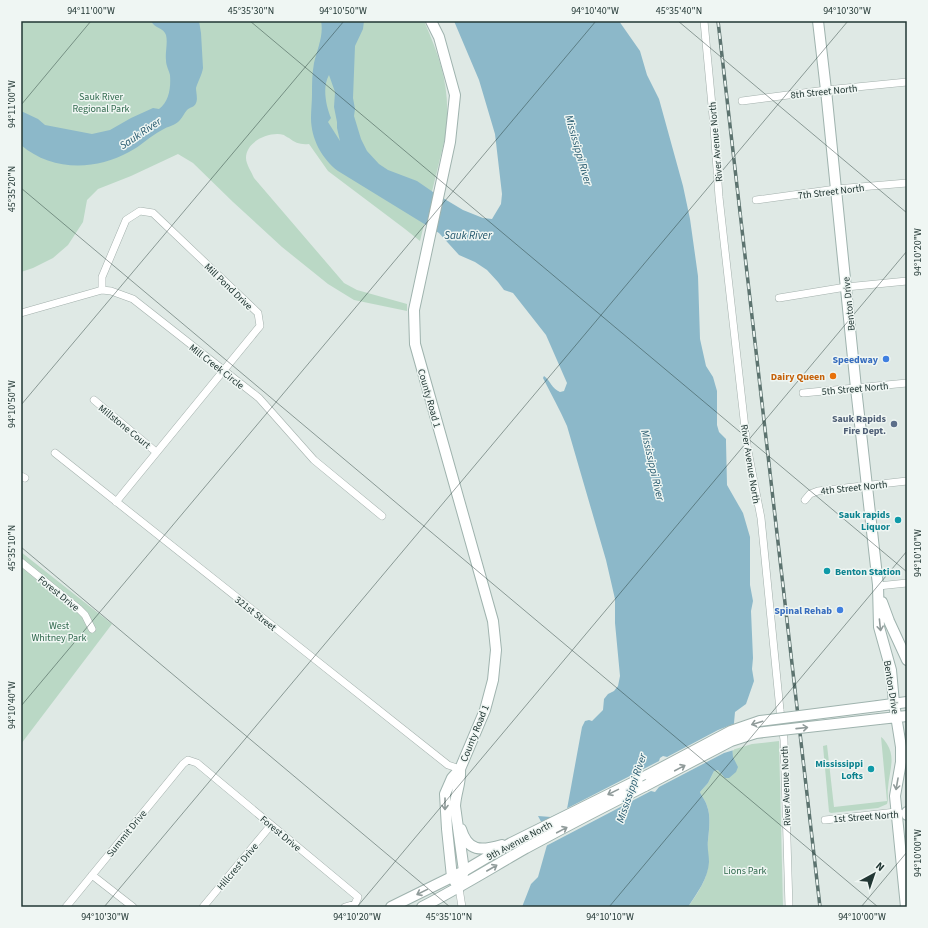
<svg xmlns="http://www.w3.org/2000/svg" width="928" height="928" viewBox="0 0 928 928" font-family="'Source Sans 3',sans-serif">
	<rect width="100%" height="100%" fill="#dfe9e5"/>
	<!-- green -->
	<path fill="#bad8c5" d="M21 21H424C442 62 452 93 445 138L420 241 405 229 328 171 309 144C301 145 295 143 289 138 288 138 284 135 284 135 270 131 246 141 246 158 246 164 252 173 254 178L344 283 357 290 407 304V311L354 300 328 284 282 247 233 202 193 163 178 154 131 176 98 189 87 200 83 222 68 245 53 258 33 268 21 272Z
		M21 552 112 624 21 744Z
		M881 737C884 739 885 741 887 744 896 758 889 772 888 788 887 793 889 798 887 804L878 808 831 813 829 812 823 746 827 745 834 807 887 801Z
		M779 741 783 907H688C696 895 707 881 708 865 709 857 706 849 708 840 709 830 711 816 707 806 706 801 702 797 700 792L708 783 714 771 718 770 733 757 732 750 752 744Z"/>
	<!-- water -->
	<path fill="#8cb8c9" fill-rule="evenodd" d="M151 21H199L201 33 203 68C202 75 198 81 196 88 196 92 198 99 196 103 195 107 190 107 187 110 184 113 183 117 180 120 175 126 168 126 162 130 150 136 141 146 129 152 95 171 51 171 21 145V111L38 119 45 125 92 134 110 130 131 118 153 108 159 109C169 102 171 88 170 75 169 70 166 66 166 60 165 53 168 43 166 35 164 28 154 28 151 21Z
		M321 21H364L363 29 355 46 353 98 355 109 354 116 361 139 367 151 379 164 388 170 417 181 433 192 463 210 483 218 492 219 501 204 502 194 495 134 479 80 454 21H619L640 51 647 75 659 99 683 186 690 219 698 276 700 339 706 366 713 377 717 391V425L719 432 726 439V442L727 485 743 513 750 537V585L753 601 751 611 753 658 752 669 754 681 746 704 735 712 732 745 733 757 738 767 736 772 729 778H725L718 770 714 771 708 783 700 792C702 797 706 801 707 806 711 816 709 830 708 840 707 848 709 855 709 862 708 879 697 893 688 907H522L531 884 538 877 547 845 545 829 538 816 551 817 567 809 582 727 585 721 589 720 592 721 603 710 604 699 608 694 614 691 618 686 620 676 615 623V599L606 560 567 426C560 410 551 394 543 378L544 376C550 380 552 389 560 392L564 391 567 383 546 335 513 293 504 290 498 282 487 270 475 262 459 255 439 233 338 171C322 159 311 139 311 118 311 110 312 102 312 94 312 83 312 74 314 63 317 50 324 35 321 21ZM329 75 335 92 334 107 337 122V128L340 141 328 122 331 118C326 106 322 87 329 75Z"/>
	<!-- pier -->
	<path fill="#dfe9e5" d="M736 723 734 750 724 753 659 787 655 792 651 791 544 847V834L540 824 558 813 659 761 660 758 663 756 667 757 718 730Z"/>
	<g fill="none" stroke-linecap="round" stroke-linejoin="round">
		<!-- street casing -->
		<g stroke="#a3b0ac" stroke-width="8">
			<path id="street" d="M704 21 714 127 719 197 747 446 761 518 780 710 784 740 789 907
				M742 101 826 90 907 82
				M756 200 836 189 907 183
				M102 290V277L126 220 140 211 153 213 258 313 260 326 116 502
				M779 298 846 287 907 281
				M21 313 102 290 111 291 133 299 259 398 314 460 382 516
				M803 393 907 383
				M94 400 156 452
				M55 453 448 765 460 769
				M21 476 25 478
				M805 500 810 494 818 491 907 481
				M21 562 79 609 85 615 92 629
				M878 586 907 583
				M825 820 896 812 900 813
				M92 875 133 907
				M459 888 462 907
				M66 907 183 764 188 760 197 763 358 897 355 904 345 907
				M203 907 271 825"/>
		</g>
		<!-- secondary casing -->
		<g stroke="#9fb3ae" stroke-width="12">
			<path id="secondary" d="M431 21 439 37 455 95 450 142 414 310 415 344 493 621 496 650 493 680 485 710 460 769 452 778 445 794 447 829 452 877 459 888
				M818 21 826 90 856 388 878 585 879 627 891 670 894 703 901 747V762L895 796 906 907
				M882 602 889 621 907 660
				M878 706 907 702
				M879 719 907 716
				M460 769C461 784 456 791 455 806L464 871 462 877
				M907 812V815
				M461 829C468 852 481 851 502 845
				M391 907 464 871 511 843 648 775
				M422 907C457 889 491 868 526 848 565 827 605 806 645 786"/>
		</g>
		<!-- street -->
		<use href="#street" stroke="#fff" stroke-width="7"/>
		<!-- secondary -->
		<use href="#secondary" stroke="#fff" stroke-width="10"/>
		<!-- rail casing -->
		<g stroke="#5c736f" stroke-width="3.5">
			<path id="rail" d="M718 21 820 907"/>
		</g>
		<!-- rail -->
		<use href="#rail" stroke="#eff6f3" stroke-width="2" stroke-dasharray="6" stroke-linecap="butt"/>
		<!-- secondary-bridge casing -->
		<g stroke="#9fb3ae" stroke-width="12" stroke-linecap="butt">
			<path id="secondary-bridge" d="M648 775 731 731 760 721 878 706
				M645 786 731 741 756 733 879 719"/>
		</g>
		<!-- secondary-bridge -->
		<use href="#secondary-bridge" stroke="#fff" stroke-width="10"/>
	</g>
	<!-- one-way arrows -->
	<defs><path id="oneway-shaft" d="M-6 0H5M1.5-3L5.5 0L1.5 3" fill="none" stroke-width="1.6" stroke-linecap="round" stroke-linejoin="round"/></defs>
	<g stroke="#909b9a">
		<use href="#oneway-shaft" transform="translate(880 625) rotate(84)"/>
		<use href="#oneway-shaft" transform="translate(757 723) rotate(163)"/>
		<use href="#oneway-shaft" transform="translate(802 728) rotate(-6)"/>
		<use href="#oneway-shaft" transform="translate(680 768) rotate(-28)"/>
		<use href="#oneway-shaft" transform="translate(897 784) rotate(100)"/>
		<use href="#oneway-shaft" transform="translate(613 792) rotate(154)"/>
		<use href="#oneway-shaft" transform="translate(445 804) rotate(90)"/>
		<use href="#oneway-shaft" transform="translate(562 830) rotate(-28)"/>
		<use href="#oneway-shaft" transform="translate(492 868) rotate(-30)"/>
		<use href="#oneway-shaft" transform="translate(422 892) rotate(154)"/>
	</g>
	<!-- ticks -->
	<path fill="none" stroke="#223734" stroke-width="1" stroke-opacity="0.45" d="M250 21 907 572M678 21 907 213M21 105 91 21M21 188 878 907M21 405 344 21M21 547 450 907M21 706 596 21M21 906 22 907M104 907 848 21M357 907 907 251M609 907 907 551M861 907 907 852"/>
	<!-- markers -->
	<g fill="#3f7fe0" stroke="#eff6f3" stroke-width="1.5">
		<circle cx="886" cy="359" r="4"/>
		<circle cx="840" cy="610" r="4"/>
	</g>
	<circle fill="#e8710a" stroke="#eff6f3" stroke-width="1.5" cx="833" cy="376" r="4"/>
	<circle fill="#5c6f8a" stroke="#eff6f3" stroke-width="1.5" cx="894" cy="424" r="4"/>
	<g fill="#0f9aa8" stroke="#eff6f3" stroke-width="1.5">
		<circle cx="898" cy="520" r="4"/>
		<circle cx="827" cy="571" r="4"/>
		<circle cx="871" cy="769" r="4"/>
	</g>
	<g text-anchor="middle" stroke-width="3" stroke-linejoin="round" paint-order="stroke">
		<!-- street labels -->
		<g font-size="10" fill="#223734" stroke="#eff6f3">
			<text transform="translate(824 91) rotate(-6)" y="4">8th Street North</text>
			<text transform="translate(715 142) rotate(-95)" y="4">River Avenue North</text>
			<text transform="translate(831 191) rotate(-7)" y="4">7th Street North</text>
			<text transform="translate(229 286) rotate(44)" y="4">Mill Pond Drive</text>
			<text transform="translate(848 304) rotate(-96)" y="4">Benton Drive</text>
			<text transform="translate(217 366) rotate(38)" y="4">Mill Creek Circle</text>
			<text transform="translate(855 388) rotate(-5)" y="4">5th Street North</text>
			<text transform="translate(430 398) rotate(74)" y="4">County Road 1</text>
			<text transform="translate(125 426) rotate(39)" y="4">Millstone Court</text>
			<text transform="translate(751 464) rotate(81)" y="4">River Avenue North</text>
			<text transform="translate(854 487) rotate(-6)" y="4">4th Street North</text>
			<text transform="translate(59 593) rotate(39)" y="4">Forest Drive</text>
			<text transform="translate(256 613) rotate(38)" y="4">321st Street</text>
			<text transform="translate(892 687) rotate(81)" y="4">Benton Drive</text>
			<text transform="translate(474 733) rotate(-68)" y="4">County Road 1</text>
			<text transform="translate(785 786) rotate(-92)" y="4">River Avenue North</text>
			<text transform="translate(866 816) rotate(-4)" y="4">1st Street North</text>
			<text transform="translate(126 833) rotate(-51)" y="4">Summit Drive</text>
			<text transform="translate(281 833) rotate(40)" y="4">Forest Drive</text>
			<text transform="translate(519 840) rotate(-28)" y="4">9th Avenue North</text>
			<text transform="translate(237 866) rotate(-50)" y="4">Hillcrest Drive</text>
		</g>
		<!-- park labels -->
		<g font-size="10" fill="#30694d" stroke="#eff6f3">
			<text x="101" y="100">Sauk River<tspan x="101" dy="12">Regional Park</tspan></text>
			<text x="59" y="629">West<tspan x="59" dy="12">Whitney Park</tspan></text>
			<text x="745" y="874">Lions Park</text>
		</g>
		<!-- shop labels -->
		<g font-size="10" font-weight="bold" fill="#366cbe" stroke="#eff6f3" text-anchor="end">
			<text x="878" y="363">Speedway</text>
			<text x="832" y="614">Spinal Rehab</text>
		</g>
		<!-- food labels -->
		<g font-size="10" font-weight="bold" fill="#c56008" stroke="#eff6f3" text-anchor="end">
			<text x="825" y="380">Dairy Queen</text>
		</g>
		<!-- service labels -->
		<g font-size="10" font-weight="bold" fill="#4e5e75" stroke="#eff6f3" text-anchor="end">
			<text x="886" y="422">Sauk Rapids<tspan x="886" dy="12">Fire Dept.</tspan></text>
		</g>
		<!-- culture labels -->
		<g font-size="10" font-weight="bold" fill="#0d838f" stroke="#eff6f3" text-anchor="end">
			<text x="890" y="518">Sauk rapids<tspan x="890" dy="12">Liquor</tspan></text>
			<text x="835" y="575" text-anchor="start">Benton Station</text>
			<text x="863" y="767">Mississippi<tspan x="863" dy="12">Lofts</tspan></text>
		</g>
		<!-- water labels -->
		<g font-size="11" font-style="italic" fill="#23576c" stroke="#eff6f3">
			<text transform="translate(140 133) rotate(-34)" y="4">Sauk River</text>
			<text transform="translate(579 150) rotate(74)" y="4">Mississippi River</text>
			<text x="468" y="239">Sauk River</text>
			<text transform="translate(653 465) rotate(77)" y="4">Mississippi River</text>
			<text transform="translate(631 788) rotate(-71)" y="4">Mississippi River</text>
		</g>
	</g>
	<!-- border -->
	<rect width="928" height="928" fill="none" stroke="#eff6f3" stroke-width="44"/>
	<!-- north arrow -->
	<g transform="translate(874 874) rotate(40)" stroke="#eff6f3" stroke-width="3" paint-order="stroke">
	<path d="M0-3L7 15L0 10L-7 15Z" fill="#223734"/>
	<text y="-6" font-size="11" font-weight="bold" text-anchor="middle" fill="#223734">N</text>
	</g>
	<rect x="22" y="22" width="884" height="884" fill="none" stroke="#223734" stroke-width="1.5"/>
	<g font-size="10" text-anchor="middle" fill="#223734">
		<text x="91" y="14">94°11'00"W</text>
		<text x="251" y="14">45°35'30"N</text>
		<text x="343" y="14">94°10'50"W</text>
		<text x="595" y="14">94°10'40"W</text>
		<text x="679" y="14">45°35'40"N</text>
		<text x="847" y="14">94°10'30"W</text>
		<text transform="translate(11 104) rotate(-90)" y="4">94°11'00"W</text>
		<text transform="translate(11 189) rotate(-90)" y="4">45°35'20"N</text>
		<text transform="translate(917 252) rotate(-90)" y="4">94°10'20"W</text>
		<text transform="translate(11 404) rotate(-90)" y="4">94°10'50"W</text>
		<text transform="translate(11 548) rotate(-90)" y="4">45°35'10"N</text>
		<text transform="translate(917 553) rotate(-90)" y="4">94°10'10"W</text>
		<text transform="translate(11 705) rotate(-90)" y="4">94°10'40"W</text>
		<text transform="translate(917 853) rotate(-90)" y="4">94°10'00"W</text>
		<text x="105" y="920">94°10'30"W</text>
		<text x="357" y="920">94°10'20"W</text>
		<text x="449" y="920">45°35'10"N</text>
		<text x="610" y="920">94°10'10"W</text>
		<text x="862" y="920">94°10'00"W</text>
	</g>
</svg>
